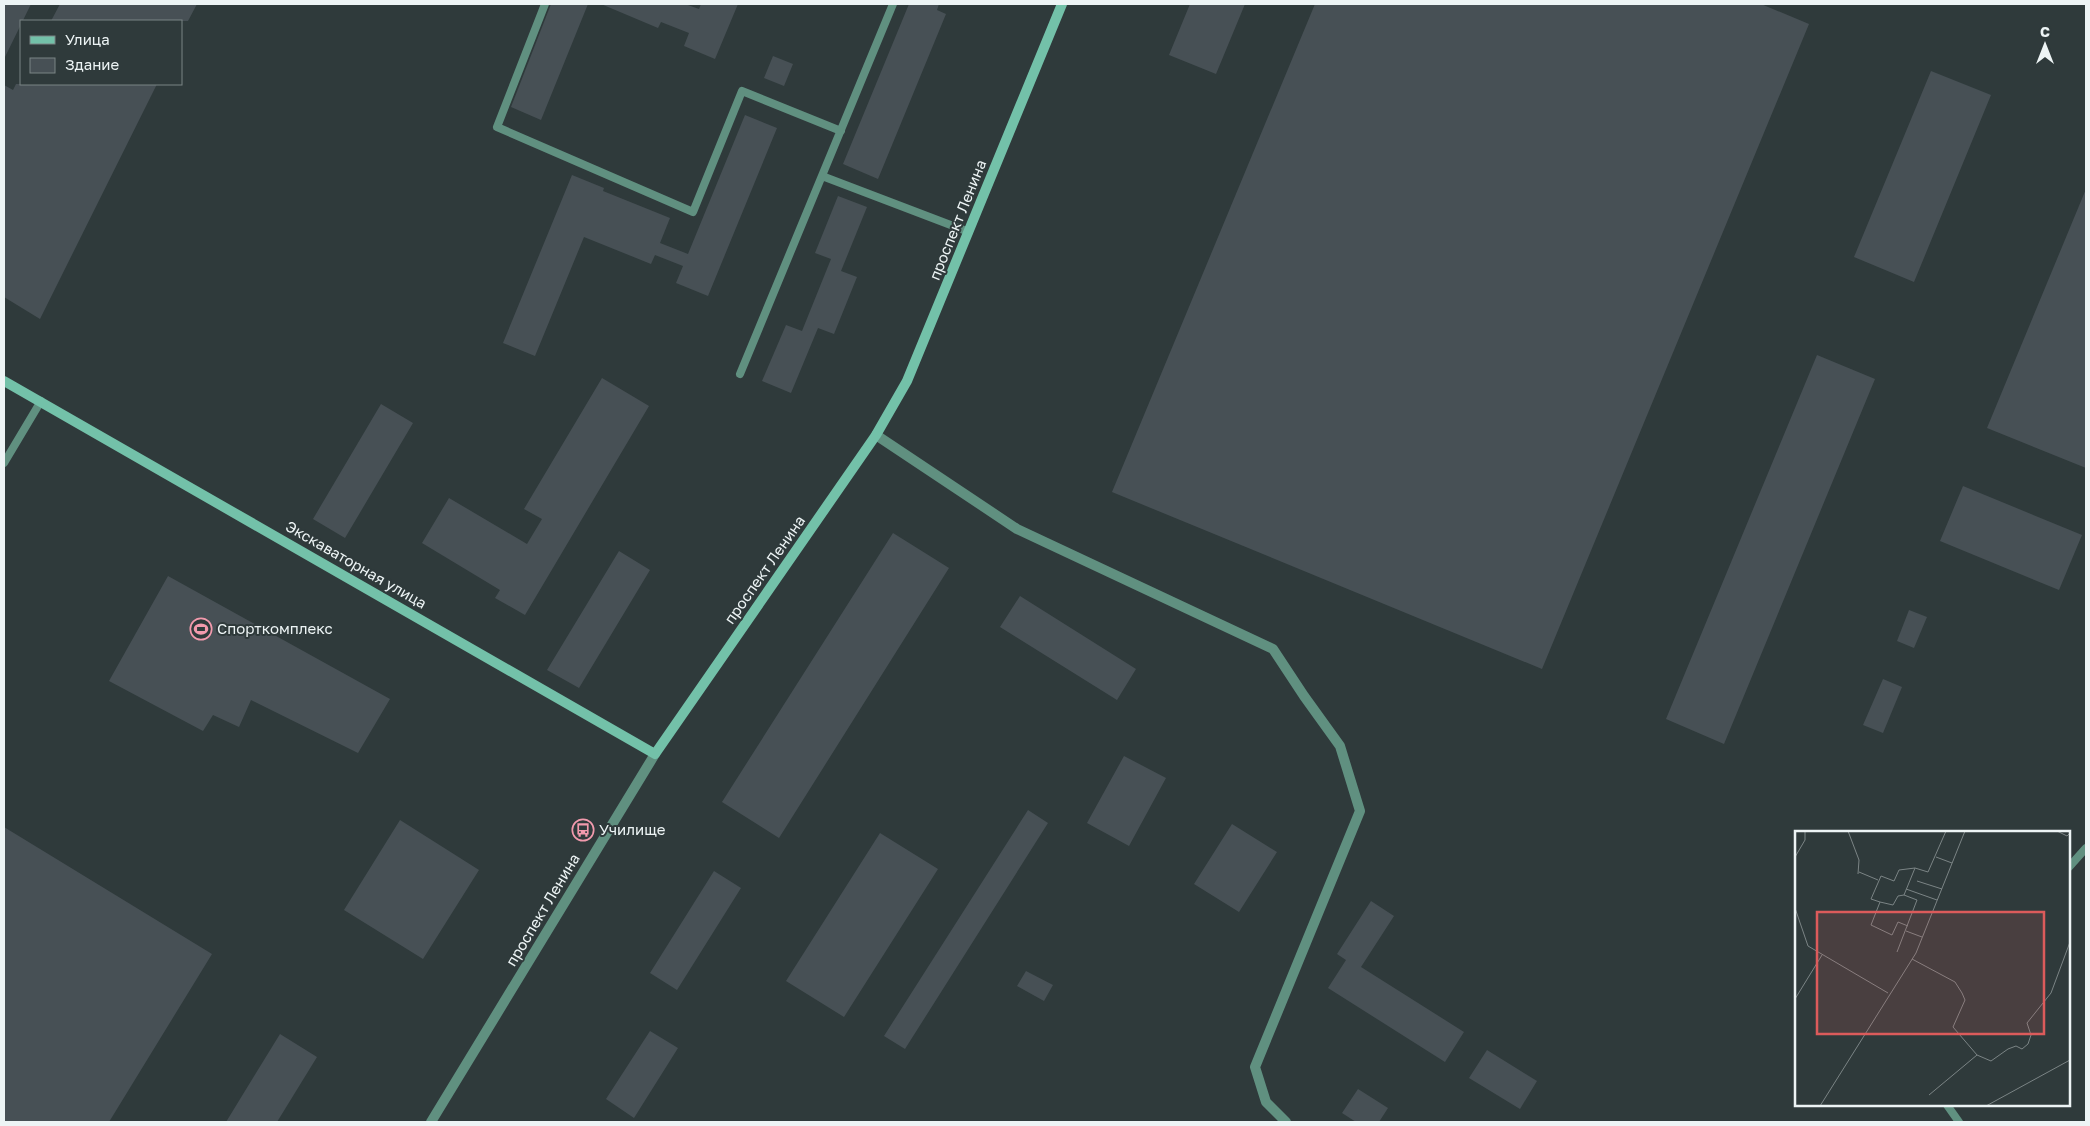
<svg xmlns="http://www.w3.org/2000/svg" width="2090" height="1126" viewBox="0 0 2090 1126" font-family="'Golos Text',sans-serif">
	<rect width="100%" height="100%" fill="#2f3a3b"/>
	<!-- building -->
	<path fill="#475055" d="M4 4H31L4 59Z
		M60 4H197L188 21H51Z
		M551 4H588L541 120 511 107Z
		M601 4H685L699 9 701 4H738L715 59 684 46 689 33 661 22 658 28Z
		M909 4H939L937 10 946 14 878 179 843 164Z
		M1190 4H1245L1216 74 1169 55Z
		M1315 4H1761L1809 24 1542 669 1112 492Z
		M773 56 793 64 784 86 764 78Z
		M1931 71 1991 95 1914 282 1854 257Z
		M16 84H157L40 319 4 297V85L13 90Z
		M745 115 777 128 708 296 676 283 683 266 655 255 651 264 584 237 535 356 503 343 572 175 604 188 603 191 670 218 660 243 688 254Z
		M2086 189V468L1987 428Z
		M838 196 867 207 841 271 857 277 834 334 818 328 791 393 762 381 786 325 802 331 831 259 815 253Z
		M1817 355 1875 379 1724 744 1666 719Z
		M602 378 649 406 525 615 495 598 500 590 422 543 449 498 527 544 542 519 524 509Z
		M381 404 413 423 345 538 313 519Z
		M1963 486 2082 535 2059 590 1940 541Z
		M893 533 949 568 779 838 722 802Z
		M619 551 650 570 579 688 547 670Z
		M168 576 390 699 358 753 251 700 239 727 213 715 203 731 109 681Z
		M1020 596 1136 669 1117 700 1000 627Z
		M1909 610 1927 617 1914 648 1897 641Z
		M1883 679 1902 687 1883 733 1863 725Z
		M1124 756 1166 778 1129 846 1087 823Z
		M1028 810 1048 823 905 1049 884 1036Z
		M400 820 479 870 423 959 344 910Z
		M1232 824 1277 852 1239 912 1194 884Z
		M4 827 212 954 109 1122H4Z
		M880 833 938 869 844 1017 786 981Z
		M714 871 741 888 677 990 650 973Z
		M1371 901 1394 916 1361 967 1464 1032 1445 1062 1328 988 1346 960 1337 954Z
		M1026 971 1053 985 1044 1001 1017 986Z
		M650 1031 678 1048 634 1118 606 1099Z
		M280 1034 317 1057 277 1122H226Z
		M1487 1050 1537 1081 1520 1109 1469 1078Z
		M1358 1089 1388 1108 1379 1122H1356L1342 1113Z"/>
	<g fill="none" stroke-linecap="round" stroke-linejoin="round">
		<!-- lane -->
		<path stroke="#609080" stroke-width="8" d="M545 4 497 127 693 212 742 91 841 131
			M822 176 969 232
			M740 374 893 4
			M4 463 41 401
			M2069 867 2086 848
			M1947 1105 1959 1122"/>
		<!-- street -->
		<path stroke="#609080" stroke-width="10" d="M876 435 1017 529 1273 649 1304 696 1340 746 1360 811 1255 1067 1266 1102 1286 1122
			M431 1122 655 754"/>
		<!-- secondary -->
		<path stroke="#73c1a9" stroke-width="10" d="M4 381 655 754 876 435 907 381 1062 4"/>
	</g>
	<!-- icons -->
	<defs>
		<g id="stadium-ring" transform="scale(1.125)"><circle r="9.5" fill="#2f3a3b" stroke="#f29aad" stroke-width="1.5"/><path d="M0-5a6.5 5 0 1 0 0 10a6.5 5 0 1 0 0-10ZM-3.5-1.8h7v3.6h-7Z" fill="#f29aad"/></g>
		<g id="bus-ring" transform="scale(1.125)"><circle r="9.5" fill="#2f3a3b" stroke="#f29aad" stroke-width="1.5"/><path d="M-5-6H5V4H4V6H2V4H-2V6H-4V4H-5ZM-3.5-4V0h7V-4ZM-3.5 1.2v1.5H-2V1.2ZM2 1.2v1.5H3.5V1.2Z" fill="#f29aad"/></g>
	</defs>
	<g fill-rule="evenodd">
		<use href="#stadium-ring" x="201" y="629"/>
		<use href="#bus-ring" x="583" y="830"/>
	</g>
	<g text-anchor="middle" stroke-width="4" stroke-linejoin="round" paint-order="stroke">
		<!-- street labels -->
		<g font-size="15" fill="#edf4f5" stroke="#2f3a3b">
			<text transform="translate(958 220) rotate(-68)" y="5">проспект Ленина</text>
			<text transform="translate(356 565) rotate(30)" y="5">Экскаваторная улица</text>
			<text transform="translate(765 570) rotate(-55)" y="5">проспект Ленина</text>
			<text transform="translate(543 910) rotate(-59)" y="5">проспект Ленина</text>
		</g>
		<!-- poi labels -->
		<g font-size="15" fill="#edf4f5" stroke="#2f3a3b" text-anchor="start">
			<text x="217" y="634">Спорткомплекс</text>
			<text x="599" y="835">Училище</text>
		</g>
	</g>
	<!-- overview -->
	<g transform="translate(1795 831)">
		<rect width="275" height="275" fill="#2f3a3b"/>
		<path fill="none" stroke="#7b8485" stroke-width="1" d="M53 0 64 29 63 43M262 0 272 5 275 2M0 26 10 9V0M141 26 157 32M64 41 83 49M122 50 147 58M111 58 142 69M85 71 98 74 103 65 109 64 120 37M0 77 13 115 93 162M113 95 103 91 97 104 76 94 85 71 76 68 86 45 99 50 104 39 120 37 133 41 151 0M111 100 127 106M102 121 122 69 109 64M117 128 160 151 167 162 170 169 158 196 182 224 134 264M0 168 27 124M182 224 196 230 213 218 221 215 227 218 233 213 236 204 232 192 256 162 275 111M25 275 121 122 170 0M191 275 275 229"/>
		<path fill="#dc5b5b" fill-opacity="0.15" stroke="#dc5b5b" stroke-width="2.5" d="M22 81H249V203H22Z"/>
		<rect width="275" height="275" fill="none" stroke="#edf4f5" stroke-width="2.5"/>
	</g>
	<!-- border -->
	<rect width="2090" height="1126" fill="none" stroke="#edf4f5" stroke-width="10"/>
	<!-- legend -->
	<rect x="20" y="20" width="162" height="65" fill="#2f3a3b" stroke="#7b8485"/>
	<rect x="30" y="36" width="25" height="8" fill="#73c1a9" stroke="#7b8485"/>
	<text x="65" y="45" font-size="15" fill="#edf4f5">Улица</text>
	<rect x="30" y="58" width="25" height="15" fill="#475055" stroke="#7b8485"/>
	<text x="65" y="70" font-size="15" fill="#edf4f5">Здание</text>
	<!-- north arrow -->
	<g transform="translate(2045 45)" stroke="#2f3a3b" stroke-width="4" paint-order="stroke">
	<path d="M0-4L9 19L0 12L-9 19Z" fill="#edf4f5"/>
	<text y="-8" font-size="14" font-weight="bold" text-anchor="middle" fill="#edf4f5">С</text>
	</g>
</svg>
